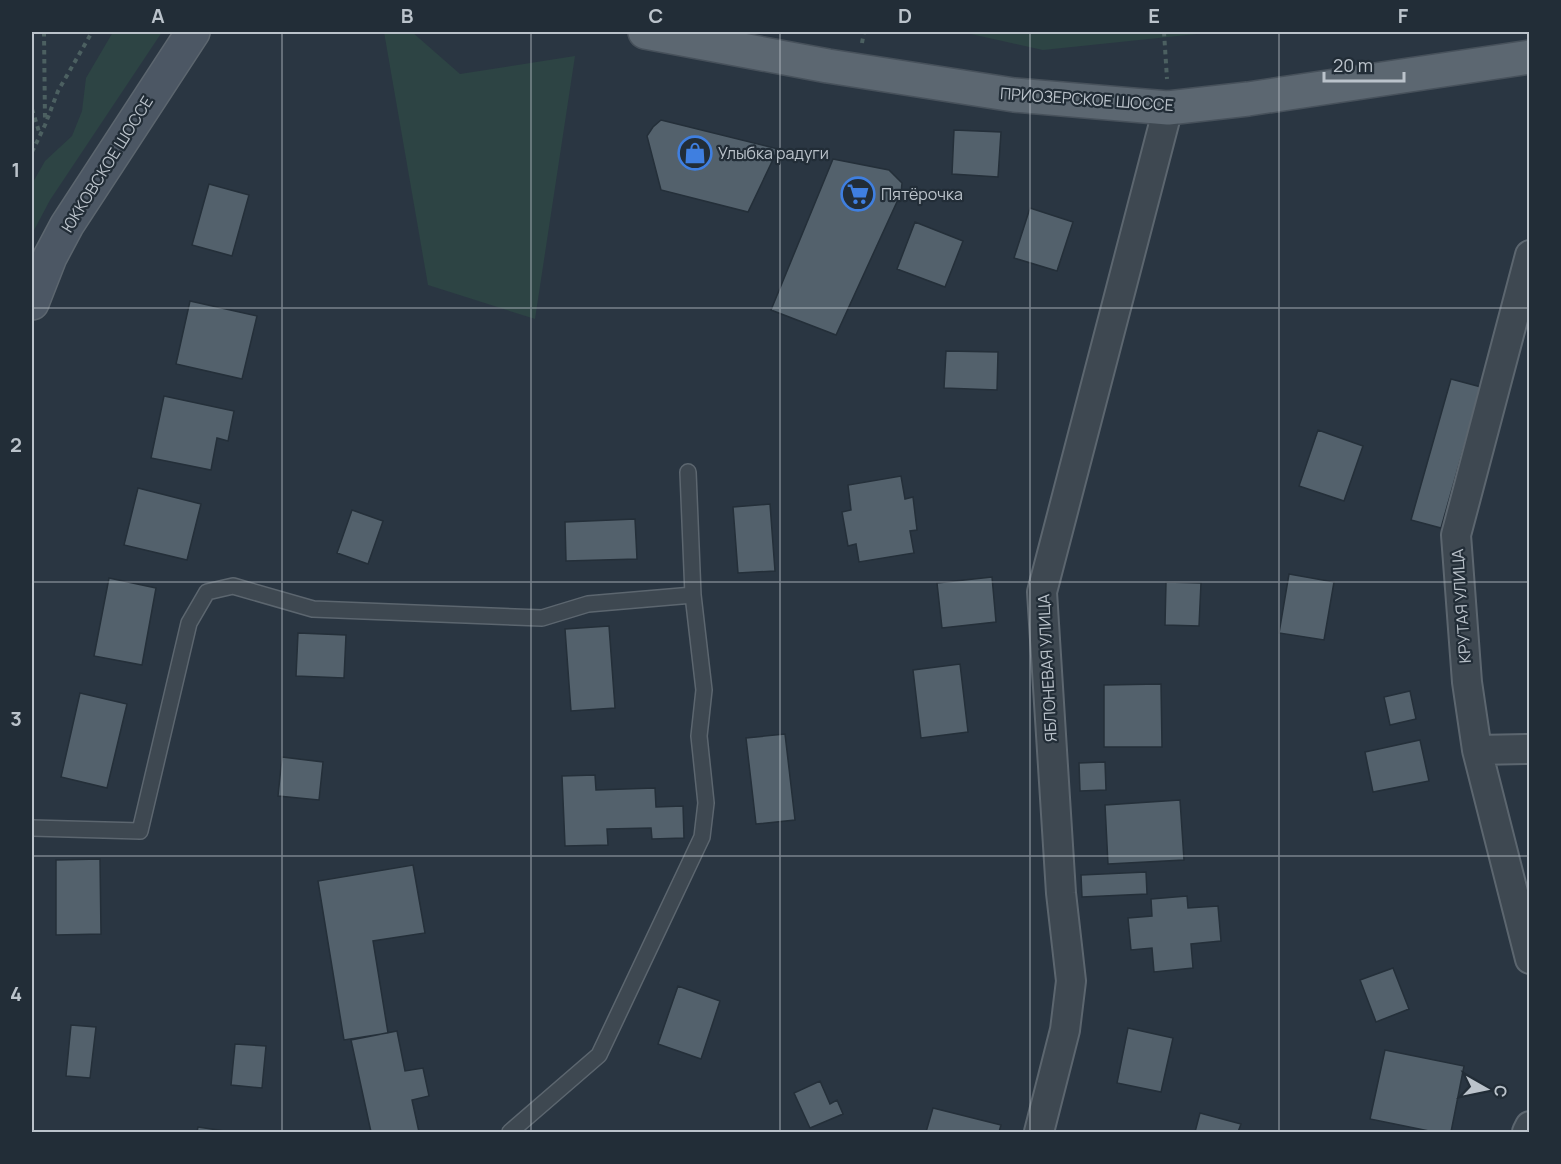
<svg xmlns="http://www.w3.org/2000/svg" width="1561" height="1164" viewBox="0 0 1561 1164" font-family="Manrope,sans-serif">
	<rect width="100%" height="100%" fill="#2a3642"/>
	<!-- green -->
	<path fill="#2d4444" d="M113 32H162L50 200 32 234V184L45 161 72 136 82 111 86 78Z
		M384 32H412L460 74 575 56 535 319 428 285Z
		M962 32H1216L1043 50Z"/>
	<!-- building -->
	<path fill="#53616c" stroke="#242f39" stroke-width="1.5" d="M661 120 778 149 748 212 661 190 647 136 653 127Z
		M954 130 1001 132 998 177 952 174Z
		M833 159 889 170 902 183 901 193 836 335 771 310Z
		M209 184 249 195 232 256 192 245Z
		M1030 208 1073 222 1057 271 1014 258Z
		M915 222 963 241 945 287 897 269Z
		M190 301 257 316 242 379 176 364Z
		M946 351 998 352 997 390 944 388Z
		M1451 379 1481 387 1441 528 1411 520Z
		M164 396 234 411 228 441 217 438 211 470 151 458Z
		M1318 430 1363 446 1344 501 1299 486Z
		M901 476 905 499 913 497 917 530 910 531 914 553 859 562 856 544 848 546 842 512 851 510 848 485Z
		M138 488 201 504 187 560 124 545Z
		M770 504 775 571 738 573 733 507Z
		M352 510 383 521 368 564 337 553Z
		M635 519 637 559 566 561 565 522Z
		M1289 574 1334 582 1324 640 1279 633Z
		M992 577 996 622 942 628 937 583Z
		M109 578 156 588 142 665 94 656Z
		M1166 582 1201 583 1199 626 1165 625Z
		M609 626 615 708 571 711 565 629Z
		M298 633 346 635 344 678 296 676Z
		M960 664 968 732 921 738 913 670Z
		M1161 684 1162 747H1104V685Z
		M1410 691 1416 719 1390 725 1384 697Z
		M80 693 127 704 107 788 61 777Z
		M785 734 795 820 756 824 746 738Z
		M1420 740 1429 781 1373 792 1365 752Z
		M282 757 323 762 319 800 278 796Z
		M1105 762 1106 790 1080 791 1079 763Z
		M595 775 596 790 655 788 656 807 683 806 684 838 652 839 651 828 607 829 608 845 565 846 562 776Z
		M1180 800 1184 860 1108 864 1105 805Z
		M100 859 101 934 56 935V860Z
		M413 865 425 933 373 941 388 1033 344 1040 318 881Z
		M1146 872 1147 894 1082 897 1081 875Z
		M1187 896 1188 908 1218 906 1221 941 1191 944 1193 968 1154 972 1152 948 1131 950 1128 918 1152 916 1151 899Z
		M1393 968 1409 1009 1376 1022 1360 980Z
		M678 986 720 1001 701 1059 658 1044Z
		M71 1025 96 1027 90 1078 66 1076Z
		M1128 1028 1173 1038 1161 1092 1117 1083Z
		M397 1031 405 1071 423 1068 429 1096 412 1100 419 1132H371L351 1040Z
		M235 1044 266 1046 262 1088 231 1085Z
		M1385 1050 1464 1066 1451 1132H1434L1370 1119Z
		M820 1081 830 1104 837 1100 843 1114 810 1128 794 1093Z
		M933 1108 1001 1125 999 1132H926Z
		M1200 1113 1241 1124 1238 1132H1195Z
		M198 1127 231 1132H197Z"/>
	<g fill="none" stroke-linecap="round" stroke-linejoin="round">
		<!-- lane casing -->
		<g stroke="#5c666f" stroke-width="18">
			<path id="lane" d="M32 828 140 831 189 623 207 592 233 586 313 609 542 618 588 604 693 595 688 472
				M510 1132 599 1055 702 837 706 803 699 736 704 690 693 595"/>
		</g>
		<!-- street casing -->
		<g stroke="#5c666f" stroke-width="32">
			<path id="street" d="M1530 255 1456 535 1467 682 1477 750 1530 959
				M1477 750 1530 749
				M1039 1132 1065 1030 1071 981 1061 893 1042 592 1168 108
				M1527 1132 1530 1126"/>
		</g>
		<!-- secondary casing -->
		<g stroke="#5c666f" stroke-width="36">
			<path id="secondary" d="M32 303 50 257 67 225 193 32"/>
		</g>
		<!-- primary casing -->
		<g stroke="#47515b" stroke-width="36">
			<path id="primary" d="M645 32 828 66 1014 95 1168 108 1248 99 1530 57"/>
		</g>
		<!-- path -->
		<path stroke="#4c6061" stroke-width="4" stroke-dasharray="4.5 4.5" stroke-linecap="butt" d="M44 32 45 121
			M1164 32 1167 79
			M862 43 864 32
			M32 109 40 135
			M32 152 45 125 58 91 92 32"/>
		<!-- lane -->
		<use href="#lane" stroke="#3e4851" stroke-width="15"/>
		<!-- street -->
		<use href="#street" stroke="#3e4851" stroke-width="28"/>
		<!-- secondary -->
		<use href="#secondary" stroke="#4c5764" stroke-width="33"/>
		<!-- primary -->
		<use href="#primary" stroke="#5c6771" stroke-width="33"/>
	</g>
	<!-- grid -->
	<path fill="none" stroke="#bbc3cb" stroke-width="1.5" stroke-opacity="0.55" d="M282 32V1132M531 32V1132M780 32V1132M1030 32V1132M1279 32V1132M32 308H1530M32 582H1530M32 856H1530"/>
	<!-- icons -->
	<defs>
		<g id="shop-ring" transform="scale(1.725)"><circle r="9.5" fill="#222d37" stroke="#3f7fe0" stroke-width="1.5"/><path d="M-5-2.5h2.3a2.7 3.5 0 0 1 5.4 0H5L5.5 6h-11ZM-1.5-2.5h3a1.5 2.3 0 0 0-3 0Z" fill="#3f7fe0"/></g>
		<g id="supermarket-ring" transform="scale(1.725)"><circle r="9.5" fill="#222d37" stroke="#3f7fe0" stroke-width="1.5"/><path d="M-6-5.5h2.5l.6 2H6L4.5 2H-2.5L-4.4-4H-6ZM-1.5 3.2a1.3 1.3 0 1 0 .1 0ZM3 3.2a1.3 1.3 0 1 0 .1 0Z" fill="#3f7fe0"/></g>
	</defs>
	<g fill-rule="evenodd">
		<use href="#shop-ring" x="695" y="153"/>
		<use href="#supermarket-ring" x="858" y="194"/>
	</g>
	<g text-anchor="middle" stroke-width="4.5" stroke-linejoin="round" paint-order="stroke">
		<!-- street labels -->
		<g font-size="16" fill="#bbc3cb" stroke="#222d37">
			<text transform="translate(1087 99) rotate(4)" y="6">ПРИОЗЕРСКОЕ ШОССЕ</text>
			<text transform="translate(107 164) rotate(-58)" y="6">ЮККОВСКОЕ ШОССЕ</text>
			<text transform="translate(1461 606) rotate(-94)" y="6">КРУТАЯ УЛИЦА</text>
			<text transform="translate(1047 668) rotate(-93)" y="6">ЯБЛОНЕВАЯ УЛИЦА</text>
		</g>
		<!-- poi labels -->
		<g font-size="16" fill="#bbc3cb" stroke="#222d37" text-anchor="start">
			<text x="718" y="159">Улыбка радуги</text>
			<text x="881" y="200">Пятёрочка</text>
		</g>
	</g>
	<!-- border -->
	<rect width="1561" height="1164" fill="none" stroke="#222d37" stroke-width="66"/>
	<!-- north arrow -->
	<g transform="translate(1486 1089) rotate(99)" stroke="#222d37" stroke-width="4.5" paint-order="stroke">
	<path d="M0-4.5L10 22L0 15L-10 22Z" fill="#bbc3cb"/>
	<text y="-9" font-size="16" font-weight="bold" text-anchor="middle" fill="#bbc3cb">С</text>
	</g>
	<!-- scale -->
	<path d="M1324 72v9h80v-9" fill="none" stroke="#bbc3cb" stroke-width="3"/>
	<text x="1333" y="72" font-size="18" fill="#bbc3cb" stroke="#222d37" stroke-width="4.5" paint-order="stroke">20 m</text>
	<rect x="33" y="33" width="1495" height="1098" fill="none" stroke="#bbc3cb" stroke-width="2"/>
	<g font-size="20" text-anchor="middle" font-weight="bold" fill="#bbc3cb">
		<text x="158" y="23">A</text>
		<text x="407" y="23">B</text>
		<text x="656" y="23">C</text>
		<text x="905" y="23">D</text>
		<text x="1154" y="23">E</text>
		<text x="1403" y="23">F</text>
		<text x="16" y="177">1</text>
		<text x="16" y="452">2</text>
		<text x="16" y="726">3</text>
		<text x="16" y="1001">4</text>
	</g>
</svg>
